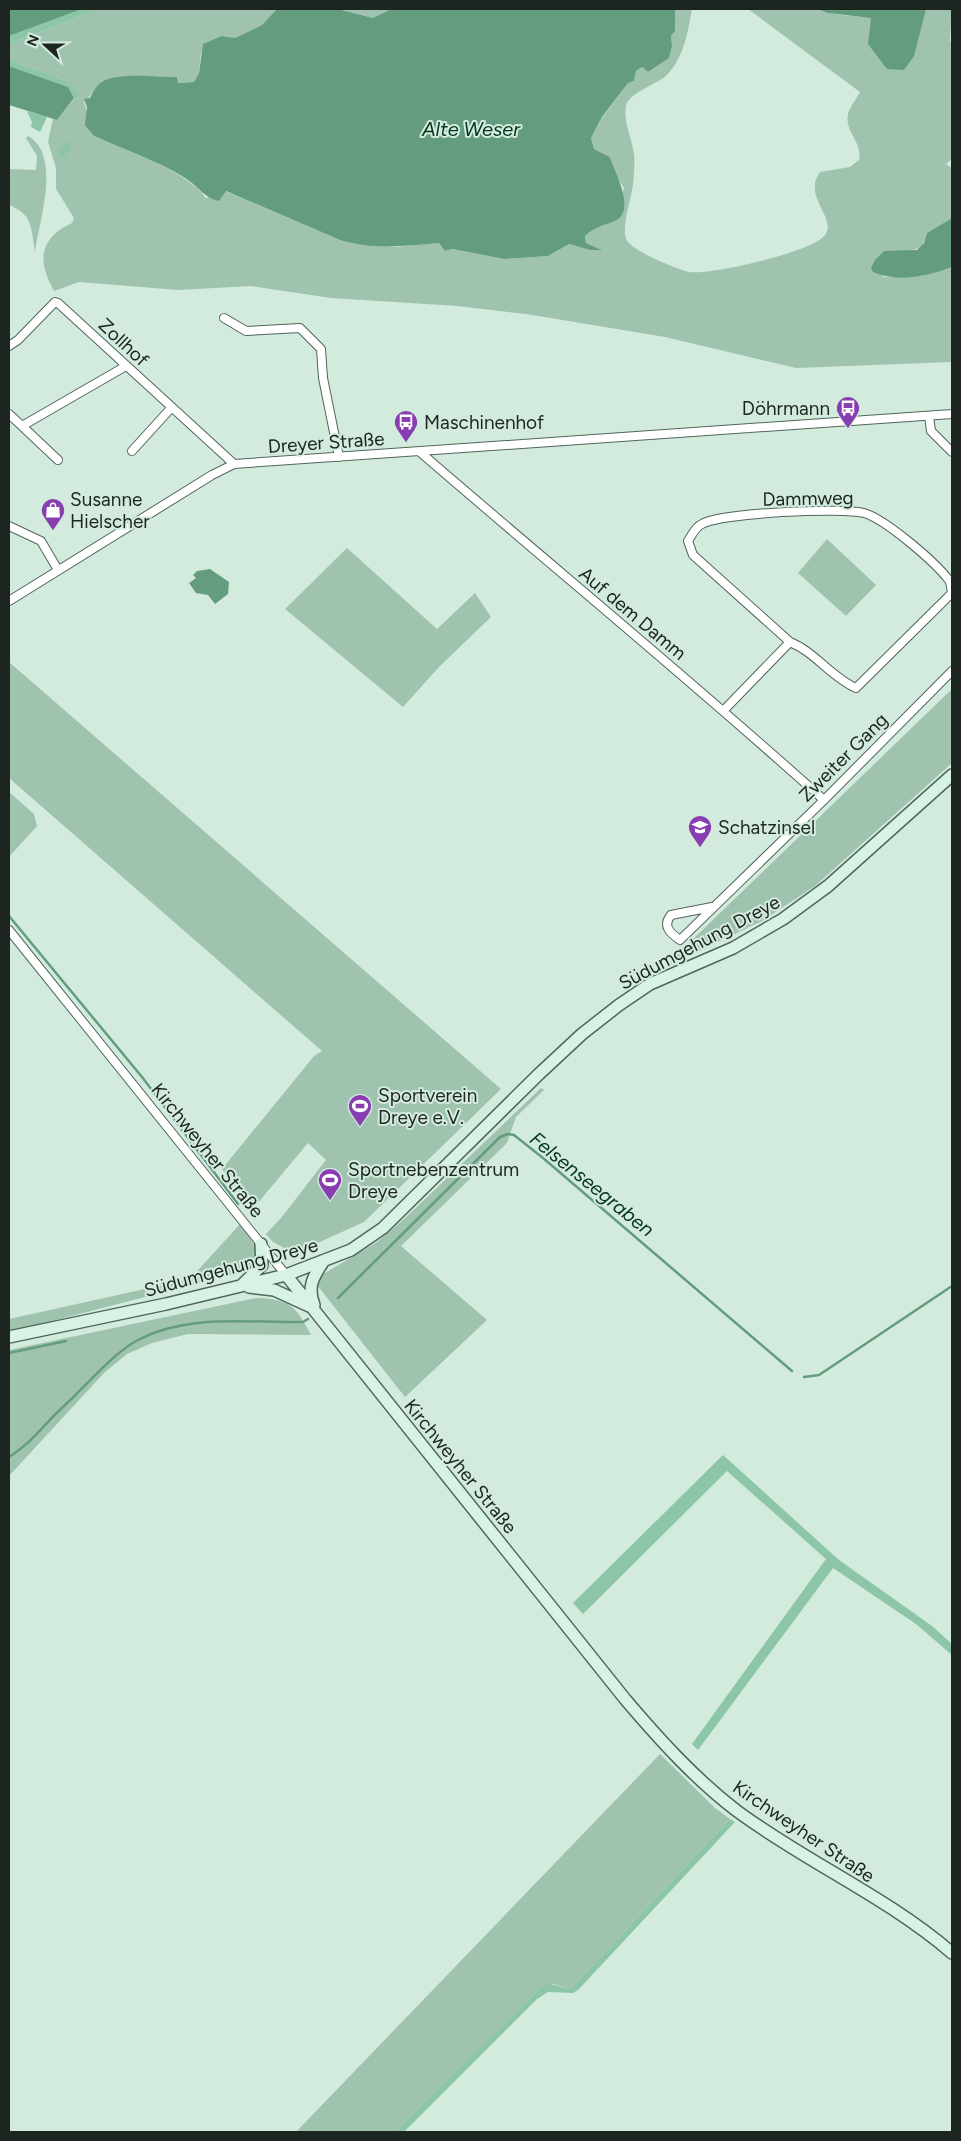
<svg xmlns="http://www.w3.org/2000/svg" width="961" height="2141" viewBox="0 0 961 2141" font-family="Figtree,sans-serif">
	<rect width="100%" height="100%" fill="#d3ebdd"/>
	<!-- green -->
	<path fill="#a0c3b0" d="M99 9H277L262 25 235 38 222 36 201 52 199 73 194 82 178 83 177 77C150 77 118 71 97 88 91 92 90 98 84 102L94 136C125 150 186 170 206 198L225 191 340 240 355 244 396 247 439 243 445 251 453 249 504 259 548 256 569 244 590 250 600 249 586 243 585 236 591 229 614 222 624 188 616 176 610 157 594 149 591 138 602 118 628 83 634 81 636 71 642 67 648 72 669 58 672 46 671 36 675 31V9H692C688 32 684 57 667 75 658 84 628 93 626 106 623 122 632 138 634 154 635 163 634 175 633 184 632 198 619 232 628 242 636 252 676 269 689 272 711 275 807 253 823 237 841 220 801 198 820 172L850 167 859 160C863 142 844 132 848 114 850 107 856 99 860 92L748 9H817C851 22 890 15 925 11L926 9H952L950 41 952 43V159L946 164 952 168V218L927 233C921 255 916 245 906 254 898 261 890 269 882 277L922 276 952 267V362L796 368 665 337 526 314 457 306 331 298 251 286 178 290 79 282 54 291C37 261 39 238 72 223L74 218 56 189V168L48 142 53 118 57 120 76 96 69 82 9 60V44Z
		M338 9H391L373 18Z
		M28 136C62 155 39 221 35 252 31 229 33 214 9 205V169L36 170 37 156 26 138Z
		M827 539 876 585 846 616 798 573Z
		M347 548 437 629 475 593 491 617 439 667 403 707 285 609Z
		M9 662 501 1089 364 1222 309 1247 296 1251 286 1249 273 1242 266 1234 281 1218 326 1160 308 1143 251 1211 248 1202 222 1169 314 1056 322 1051 9 778Z
		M952 689V763L815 886 762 921 663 968Z
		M9 792 34 814 37 826 9 857Z
		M541 1088 544 1090 516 1117 507 1143 401 1246 487 1320 405 1397 317 1285 320 1276 377 1242 402 1221Z
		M241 1223C250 1238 263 1252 254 1269L9 1332V1319L190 1279Z
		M256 1298C290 1299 296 1306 311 1335L188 1334 152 1343 127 1354 104 1373 9 1476V1350Z
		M660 1754 715 1808 730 1819 576 1983 569 1989 553 1984 540 1988 395 2132H296Z"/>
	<!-- forest -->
	<path fill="#8cc5a7" d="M82 9H99L9 44V36Z
		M9 60 69 82 79 97 74 98 68 87 9 66Z
		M27 111 47 117 40 132 31 127 32 122Z
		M66 141 71 145 65 158 58 155Z
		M723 1455 839 1560 932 1626 952 1644V1655L916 1624 833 1568 698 1750 692 1744 826 1559 727 1471 583 1614 573 1603Z
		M730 1819 735 1822 578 1990 573 1993 548 1992 537 1999 404 2132H395L540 1988 546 1983 569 1989 576 1983Z"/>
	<!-- water -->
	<path fill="#639c7f" d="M9 9H82L9 36Z
		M277 9H338L373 18 391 9H675V31L671 36 672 46 669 58 648 72 642 67 636 71 634 81 628 83 602 117 591 138 594 149 610 157C615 174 638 212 613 222 602 226 594 227 585 236L586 243 602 250H590L569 244 548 256 504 259 453 249 445 251 439 243C405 246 373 250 340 240L226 191 219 201C203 197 199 187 185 178 158 161 123 149 94 136L85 125 87 107 84 99 90 98C93 92 96 86 102 82 116 72 159 77 177 77L178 83 194 82 199 73 203 44 222 36 235 38 262 25Z
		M817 9H926L914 56 904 70 887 69 868 44 871 18 828 13Z
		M9 66 68 87 74 98 57 120 9 105Z
		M952 218V267C929 276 897 283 873 272L871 268 875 260 884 251 917 250 924 243 927 233Z
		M210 569 229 582 228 594 215 604 208 595 196 593 189 583 196 578 193 575 197 571Z"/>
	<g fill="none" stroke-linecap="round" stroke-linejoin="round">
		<!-- stream -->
		<path stroke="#639c7f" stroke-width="2.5" d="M9 916 142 1077 238 1204
			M338 1298 500 1137 508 1134 514 1135 543 1158 792 1371
			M9 1353 66 1341
			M804 1377 819 1375 952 1286
			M9 1457C33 1442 44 1424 64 1406 87 1385 112 1354 138 1340 185 1315 241 1322 292 1322H303L308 1319"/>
		<!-- street casing -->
		<g stroke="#51665b" stroke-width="10">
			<path id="street" d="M224 318 246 331 300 328 321 349 323 378 339 457
				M9 346 18 340 55 302 58 303 234 464
				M9 414 22 426 126 366
				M929 416 931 431 952 452
				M22 426 58 460
				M132 451 172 407
				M420 452C554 568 692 681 824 800
				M9 526 41 541 58 570
				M9 601 212 475 234 464 952 414
				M724 710 790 642 693 555 688 541C692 535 695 527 702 524 721 513 843 507 864 513 885 519 934 561 948 579 951 582 951 588 952 593L856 688C831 677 815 652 790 642
				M712 907 671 915C662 926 670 933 680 940L824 800 952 671
				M9 930 286 1275"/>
		</g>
		<!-- secondary casing -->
		<g stroke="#51665b" stroke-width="14">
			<path id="secondary" d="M286 1275 625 1699C659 1739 695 1779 737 1811 806 1862 887 1897 952 1953
				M243 1284 262 1265 261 1244
				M249 1287 274 1290 309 1306
				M314 1305C307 1287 313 1277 323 1262
				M9 1337 166 1304 286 1275 351 1250 383 1228 539 1074 582 1034 619 1005 650 984 733 948 783 919 828 886 952 775"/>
		</g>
		<!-- street -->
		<use href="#street" stroke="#fff" stroke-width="8"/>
		<!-- secondary -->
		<use href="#secondary" stroke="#d6f3e5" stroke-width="11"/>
	</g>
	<!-- icons -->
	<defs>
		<g id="bus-pin" transform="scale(1.25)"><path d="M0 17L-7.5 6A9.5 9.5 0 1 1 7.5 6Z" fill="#883eb1" stroke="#d3ebdd"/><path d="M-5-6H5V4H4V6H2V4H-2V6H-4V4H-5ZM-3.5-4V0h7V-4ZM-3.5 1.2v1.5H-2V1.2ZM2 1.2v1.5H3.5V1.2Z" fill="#fff"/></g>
		<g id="shop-pin" transform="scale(1.25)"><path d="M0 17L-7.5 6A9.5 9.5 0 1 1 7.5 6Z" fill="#883eb1" stroke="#d3ebdd"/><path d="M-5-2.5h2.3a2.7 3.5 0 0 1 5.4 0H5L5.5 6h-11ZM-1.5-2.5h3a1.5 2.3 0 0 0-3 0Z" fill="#fff"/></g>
		<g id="school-pin" transform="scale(1.25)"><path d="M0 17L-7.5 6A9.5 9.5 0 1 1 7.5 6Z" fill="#883eb1" stroke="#d3ebdd"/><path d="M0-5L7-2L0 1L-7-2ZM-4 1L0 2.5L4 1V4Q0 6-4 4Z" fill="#fff"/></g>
		<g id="stadium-pin" transform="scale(1.25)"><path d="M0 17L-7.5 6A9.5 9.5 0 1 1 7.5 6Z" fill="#883eb1" stroke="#d3ebdd"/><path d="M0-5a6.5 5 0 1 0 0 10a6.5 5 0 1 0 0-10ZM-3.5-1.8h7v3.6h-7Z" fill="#fff"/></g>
	</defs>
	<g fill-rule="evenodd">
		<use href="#bus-pin" x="848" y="408"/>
		<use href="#bus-pin" x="406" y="422"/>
		<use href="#shop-pin" x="53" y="510"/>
		<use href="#school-pin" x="700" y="827"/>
		<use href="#stadium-pin" x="360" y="1106"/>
		<use href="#stadium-pin" x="330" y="1180"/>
	</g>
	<g text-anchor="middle" stroke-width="4" stroke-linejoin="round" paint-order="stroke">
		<!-- street labels -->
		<g font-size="19" fill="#1c2520" stroke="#d3ebdd">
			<text transform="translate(124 342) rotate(43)" y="7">Zollhof</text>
			<text transform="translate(326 442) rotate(-4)" y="7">Dreyer Straße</text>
			<text transform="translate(808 498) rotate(-1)" y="7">Dammweg</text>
			<text transform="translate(633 613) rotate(40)" y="7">Auf dem Damm</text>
			<text transform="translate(843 757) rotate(-45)" y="7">Zweiter Gang</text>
			<text transform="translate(699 942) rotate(-28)" y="7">Südumgehung Dreye</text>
			<text transform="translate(208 1150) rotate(51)" y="7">Kirchweyher Straße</text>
			<text transform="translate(231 1267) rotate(-15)" y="7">Südumgehung Dreye</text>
			<text transform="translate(461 1466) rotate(51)" y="7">Kirchweyher Straße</text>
			<text transform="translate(804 1831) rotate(34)" y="7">Kirchweyher Straße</text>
		</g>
		<!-- poi labels -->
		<g font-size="19" fill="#1c2520" stroke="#d3ebdd" text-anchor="start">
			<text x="830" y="415" text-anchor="end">Döhrmann</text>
			<text x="424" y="429">Maschinenhof</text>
			<text x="70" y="506">Susanne<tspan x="70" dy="22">Hielscher</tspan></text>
			<text x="718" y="834">Schatzinsel</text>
			<text x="378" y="1102">Sportverein<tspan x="378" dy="22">Dreye e.V.</tspan></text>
			<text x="348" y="1176">Sportnebenzentrum<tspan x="348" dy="22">Dreye</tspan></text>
		</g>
		<!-- water labels -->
		<g font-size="20" font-style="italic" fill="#043622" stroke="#d3ebdd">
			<text x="471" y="136">Alte Weser</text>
			<text transform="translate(592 1184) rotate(39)" y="7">Felsenseegraben</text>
		</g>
	</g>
	<!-- border -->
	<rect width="961" height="2141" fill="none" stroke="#1c2520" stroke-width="20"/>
	<!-- north arrow -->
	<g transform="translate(45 45) rotate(291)" stroke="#d3ebdd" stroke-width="4" paint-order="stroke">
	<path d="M0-4L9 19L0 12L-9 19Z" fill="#1c2520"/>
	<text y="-8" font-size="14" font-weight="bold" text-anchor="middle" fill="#1c2520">N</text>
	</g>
</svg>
